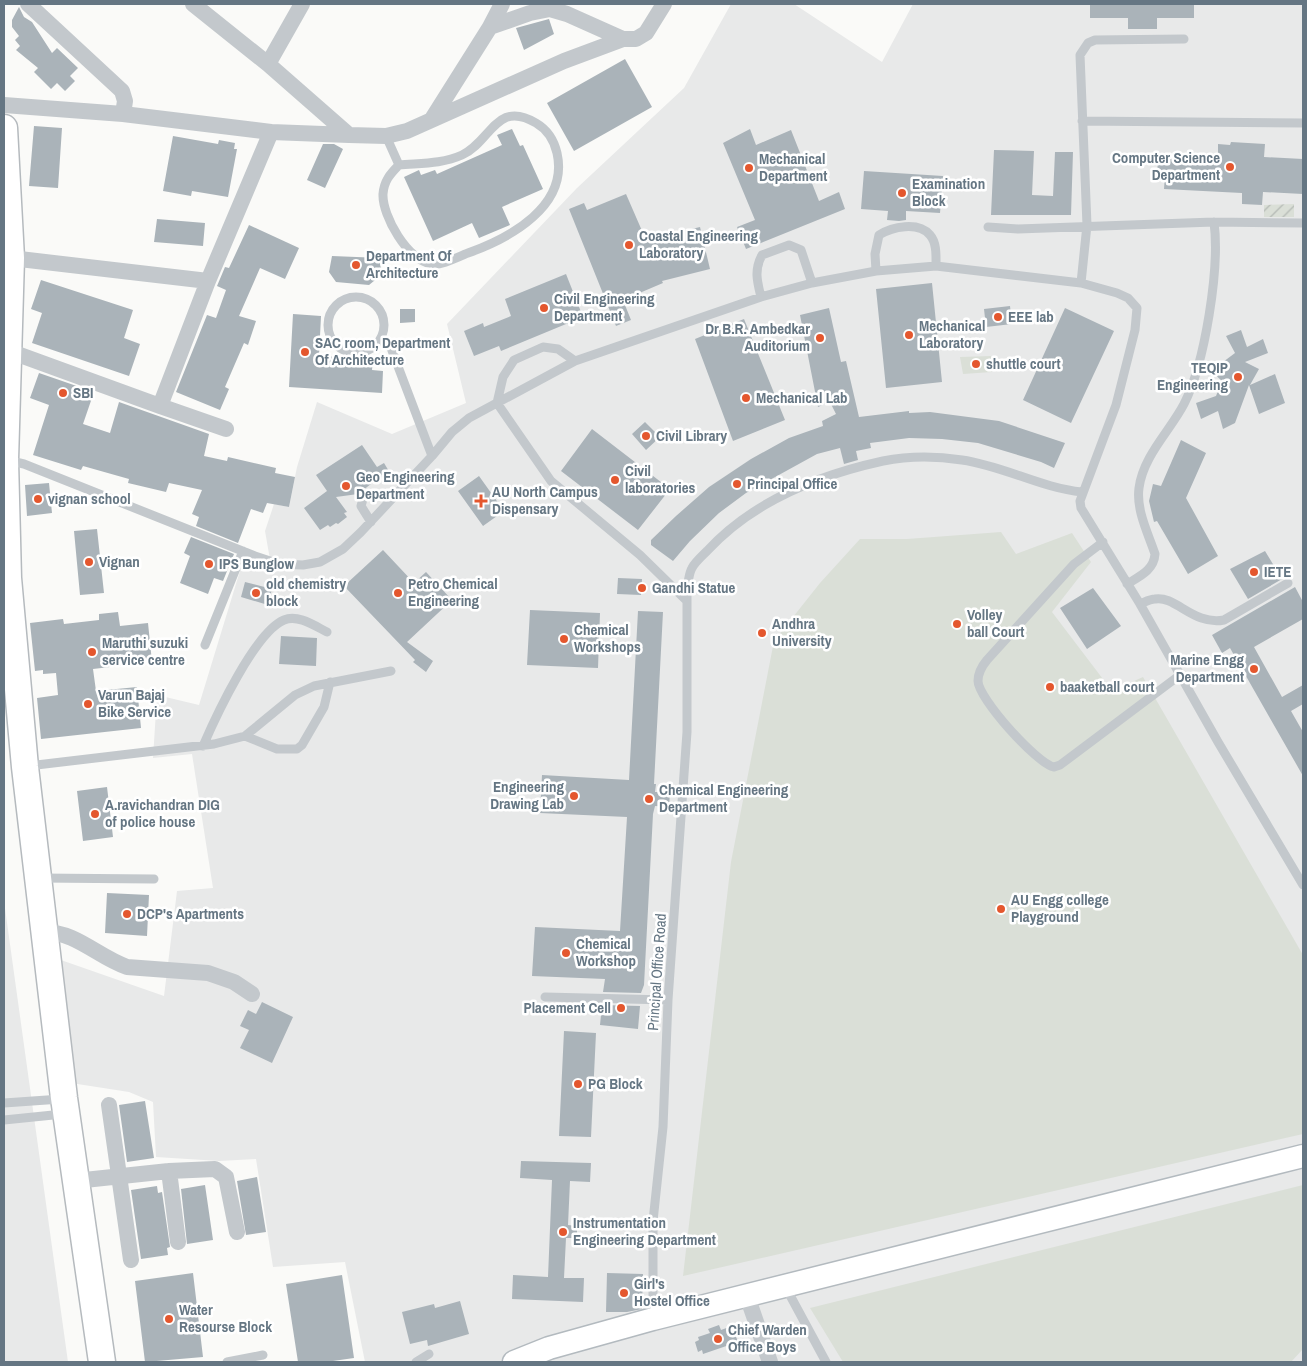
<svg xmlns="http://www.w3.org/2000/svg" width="1307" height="1366" viewBox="0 0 1307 1366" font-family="'Archivo Narrow',sans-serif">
	<defs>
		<pattern id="garden-furrows" width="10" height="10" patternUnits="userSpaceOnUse" patternTransform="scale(1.25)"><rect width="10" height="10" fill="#dadfd7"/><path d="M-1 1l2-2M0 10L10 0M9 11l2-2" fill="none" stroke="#b4b9b4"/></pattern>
	</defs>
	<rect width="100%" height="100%" fill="#fafaf8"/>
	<!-- built -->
	<path fill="#e8e9e9" d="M731 4H794L882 62 913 4H1303V1362H365L345 1262 273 1267 256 1159 219 1161 156 1157 153 1102 129 1092 71 1083 58 959 164 996 177 891 213 888 192 754 153 758 157 695 199 705 243 561 272 571 265 531 274 504 289 507 297 467 317 402 392 434 466 403 447 324 577 188 684 88Z
		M4 901 68 1362H4Z"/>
	<!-- garden -->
	<path fill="url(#garden-furrows)" d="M1294 204V217H1264V205Z"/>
	<!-- pitch -->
	<path fill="#dadfd7" d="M991 356 992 372 963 374 960 357Z
		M1001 532 1016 554 1072 533 1091 562 1052 612 1112 691 1143 677 1303 955V1134L683 1276 731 862 774 641 820 583 860 539H907Z
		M1303 1185V1349L1291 1362H843L810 1308Z"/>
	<!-- building -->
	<path fill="#aab3b9" d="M1090 4H1194V18H1157V29H1128V18H1090Z
		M19 7 24 17 32 22 52 53 57 48 78 68 70 76 75 81 65 91 57 83 51 89 34 72 38 68 16 50 20 46 15 40 19 36 12 27V20Z
		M549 19 554 34 524 50 516 28Z
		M625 59 652 107 574 151 547 103Z
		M34 126 62 128 58 188 29 186Z
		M512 129 520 146 523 145 543 189 502 207 510 225 479 238 472 223 433 241 404 177 419 170 421 175 435 170 437 174 502 145 497 135Z
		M750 129 756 145 791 130 819 201 839 192 845 209 746 249 737 227 755 220 723 143Z
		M173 136 218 144 219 140 235 143 234 149H237L228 197 192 191 191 196 163 191Z
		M1231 142 1265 144 1264 157 1303 159V194L1263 192 1262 205 1242 204V193L1164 189 1165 175H1157L1158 159 1164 160V154L1218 157V144L1230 145Z
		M323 144H334L343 149 325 188 307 180Z
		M994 150 1034 151 1032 195 1053 196 1055 152H1073L1071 215H991Z
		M864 171 943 176 940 213 906 211V220L899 221 887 220 888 211 861 209Z
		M626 194 646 240 700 227 710 269 662 281 663 283 623 300 631 320 616 326 569 209 584 203 587 210Z
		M157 219 205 223 203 246 154 242Z
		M249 225 299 248 285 279 260 268 239 316 256 321 248 345 244 343 225 387 229 389 220 410 176 392 207 315 216 318 226 290 217 286 225 267 229 268Z
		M332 256 381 258 380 276 369 285 336 282 329 272Z
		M566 274 583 317 501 351 499 346 474 356 464 331 483 323 484 327 511 316 505 299Z
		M41 280 133 310 124 338 140 344 129 376 32 343 42 313 31 309Z
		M932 283 942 382 886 388 876 289Z
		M1010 306 1012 324 986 327 984 309Z
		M829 308 841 362 846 361 859 417 909 411V413L930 412 999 421 1065 443 1054 468 1041 462 978 443 942 439 909 438 870 443 871 448 856 451 858 460 844 464 840 448 817 454 746 493 719 513 690 541 673 561 651 545V540L676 516 709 487 751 459 789 438 823 426 822 421 836 414 830 402 818 407 800 315Z
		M1065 308 1114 331 1071 423 1023 400Z
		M400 309H415V322L400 323Z
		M293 314 321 316 319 356 373 359 372 370 383 371 382 393 289 387Z
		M744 319 785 420 733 441 695 339Z
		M1241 330 1247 347 1263 339 1268 353 1245 362 1259 369 1250 385 1275 374 1285 403 1259 414 1249 385 1235 423 1223 429 1218 411 1201 419 1196 403 1216 396 1222 381 1211 371 1235 353 1226 336Z
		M39 373 94 392 83 424 110 433 119 402 209 434 204 456 227 461 228 457 276 468 275 473 295 477 289 507 267 503 263 513 251 509 238 543 196 526 199 517 192 514 202 490 169 483 166 492 128 483 129 479 83 466 81 470 33 455 49 405 30 398Z
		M645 422 660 437 646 450 632 434Z
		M592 429 670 489 638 530 561 471Z
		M1181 440 1206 453 1186 498 1218 556 1188 574 1157 521 1154 522 1149 501 1153 484 1161 486Z
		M362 445 377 467 384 463 390 473 381 479 380 477 358 494 336 497 347 512 344 513 347 517 338 524 336 523 330 527 328 525 320 530 304 508 327 491 316 475Z
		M479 476 504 511 483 526 458 491Z
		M49 483 52 513 27 516 25 485Z
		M97 529 104 593 80 595 74 531Z
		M191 537 234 554 223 581 214 578 208 594 180 583 190 556 184 553Z
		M383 550 414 583 426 572 452 600 407 642 433 661 426 672 413 662 415 660 344 586Z
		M1265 551 1282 579 1248 599 1230 569Z
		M618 578 642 579 641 595 617 594Z
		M245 582 272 589 268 605 241 597Z
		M1295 587 1303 602V619L1254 647 1282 697 1303 685V704L1291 711 1303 732V776L1230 648 1222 653 1212 635Z
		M1093 588 1121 626 1087 649 1060 608Z
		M530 610 600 613 598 668 527 665Z
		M638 611 663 612 654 784H656L655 792H670L669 807 655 806 653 814 644 985 641 993 603 992 605 979 532 976 535 927 620 931 627 817 540 813 542 775 629 780Z
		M118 612 120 626 148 623 152 662 93 669 96 691 137 687 141 728 41 739 37 698 58 695 56 673 43 674V670L35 671 30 623 63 619 64 624 99 620V614Z
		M281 636 317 638 316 666 279 664Z
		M107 787 113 837 83 841 77 791Z
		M107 893 149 895 147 936 105 933Z
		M262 1002 293 1017 272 1063 240 1048 249 1030 240 1026 248 1010 256 1014Z
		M602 1005 640 1006 638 1029 600 1025Z
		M564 1031 596 1033 591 1137 559 1136Z
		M145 1101 154 1158 127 1162 119 1105Z
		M521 1161 591 1163 590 1182 570 1181 568 1225 577 1226V1238H566L564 1278H584L583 1302 512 1299 513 1275 548 1277 552 1180 520 1178Z
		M257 1177 266 1232 246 1235 237 1181Z
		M205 1185 213 1240 187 1244 181 1189Z
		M157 1186 158 1193 162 1192 170 1247 167 1248 168 1255 141 1259 131 1190Z
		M193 1273 203 1357 145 1362 135 1281Z
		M607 1273 643 1274 642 1309 627 1312H606Z
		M342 1275 354 1358 326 1362H298L286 1284Z
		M460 1301 469 1334 428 1346 427 1340 410 1344 402 1312 434 1304 435 1308Z
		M719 1325 721 1330 732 1326 738 1342 703 1354 702 1350 698 1352 695 1342 699 1340 698 1337 710 1333 708 1329Z"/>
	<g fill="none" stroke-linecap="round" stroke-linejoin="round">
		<!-- secondary casing -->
		<g stroke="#b3babf" stroke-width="25">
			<path id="secondary" d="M514 1362 549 1348 653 1319 1303 1156"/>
		</g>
		<!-- primary casing -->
		<g stroke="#b5babe" stroke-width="29">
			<path id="primary" d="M4 128 11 258 5 460 8 578 25 767 64 1098 102 1362"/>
		</g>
		<!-- lane -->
		<path stroke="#c3c8cc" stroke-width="9" d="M1082 121 1303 123
			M386 136 399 165C420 163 442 164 462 155 491 142 496 99 536 123 548 130 554 140 557 153 569 206 510 238 468 253 457 257 444 265 432 264 408 261 382 216 383 194 384 181 390 174 399 165
			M988 227 1018 229 1214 222 1303 223
			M876 271 875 254 879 235C892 227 918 221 930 235 937 243 936 256 936 266
			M1081 283 1087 225 1080 55 1088 43 1095 40 1184 39
			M761 297C757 281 754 270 762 255L789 245 801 250 812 283
			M328 325a28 28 0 1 1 56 0a28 28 0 1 1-56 0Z
			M381 338 391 348 432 456
			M575 361 558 349 543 347 514 360 503 377 497 403 551 481 640 555 687 601
			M7 460 24 464 255 556 279 564 303 565 320 562 343 549 361 532 432 456 452 432 469 418 575 361 761 297 812 283 876 271 936 266 1081 283 1117 293 1128 298 1137 308 1135 330 1116 405 1080 501 1081 508 1140 604 1218 742 1303 885
			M363 499 361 506 371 522
			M1103 542 1074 564 987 660C982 666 978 672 978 681 978 698 1037 764 1054 767L1060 765 1180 675
			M1127 584C1140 576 1154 570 1155 554 1148 533 1136 510 1139 488 1143 456 1170 431 1184 404 1205 363 1220 268 1214 222
			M1140 604C1145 602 1150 599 1155 599 1175 595 1194 626 1224 620L1288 583
			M205 645 243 551
			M245 736 277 749H297L302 745 324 707 330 682
			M203 746C216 716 255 632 284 620 298 614 315 626 327 632
			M28 766 214 744 245 736 295 695 314 686 391 671
			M39 878 154 879
			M545 997 668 1000
			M4 1103 61 1099
			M4 1120 63 1114
			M785 1286 826 1362
			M653 1319V1221L663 1127 668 1000 687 732V586C689 580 689 573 692 568 695 562 702 556 707 551 752 502 819 475 883 461 908 456 936 456 962 460 1004 466 1041 488 1082 492
			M227 1362 263 1355
			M416 1362 429 1354"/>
		<!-- street -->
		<path stroke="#c3c8cc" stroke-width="16" d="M28 4 122 91 125 101 123 114
			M193 4 268 64
			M490 27 502 4
			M4 105 123 114 271 132 208 281 160 406 9 351
			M432 119 490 27 530 13 550 9 567 14 623 39
			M271 132 349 135 268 64 302 4
			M349 135 386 136 407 131 564 61 623 39H636L646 33 664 4
			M11 258 208 281
			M160 406 226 429
			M45 932C76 932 98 957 127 967L208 973 234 982 252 994
			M109 1105 131 1260
			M169 1171 178 1242
			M75 1181 169 1171 215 1169 226 1177 237 1232
			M747 1296 770 1362"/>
		<!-- secondary -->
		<use href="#secondary" stroke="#fff" stroke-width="22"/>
		<!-- primary -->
		<use href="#primary" stroke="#fff" stroke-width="26"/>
	</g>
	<!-- markers -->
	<g fill="#e4572e" stroke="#fff" stroke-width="2">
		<circle cx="1230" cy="167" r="5"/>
		<circle cx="749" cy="168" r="5"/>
		<circle cx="902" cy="193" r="5"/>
		<circle cx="629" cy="245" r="5"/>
		<circle cx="356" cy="265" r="5"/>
		<circle cx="544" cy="308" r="5"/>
		<circle cx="998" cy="317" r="5"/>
		<circle cx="909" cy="335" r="5"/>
		<circle cx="820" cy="338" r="5"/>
		<circle cx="305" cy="352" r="5"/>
		<circle cx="976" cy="364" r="5"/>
		<circle cx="1238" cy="377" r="5"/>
		<circle cx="63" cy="393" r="5"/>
		<circle cx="746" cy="398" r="5"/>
		<circle cx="646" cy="436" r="5"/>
		<circle cx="615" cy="480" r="5"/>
		<circle cx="737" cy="484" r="5"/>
		<circle cx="346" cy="486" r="5"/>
		<circle cx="38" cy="499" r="5"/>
		<path d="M478.5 493.5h5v5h5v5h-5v5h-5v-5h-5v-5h5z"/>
		<circle cx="89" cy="562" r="5"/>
		<circle cx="209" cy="564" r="5"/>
		<circle cx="1254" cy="572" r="5"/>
		<circle cx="642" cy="588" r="5"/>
		<circle cx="256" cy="593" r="5"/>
		<circle cx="398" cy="593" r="5"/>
		<circle cx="957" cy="624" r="5"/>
		<circle cx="762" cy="633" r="5"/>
		<circle cx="564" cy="639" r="5"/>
		<circle cx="92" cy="652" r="5"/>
		<circle cx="1254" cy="669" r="5"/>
		<circle cx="1050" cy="687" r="5"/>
		<circle cx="88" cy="704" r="5"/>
		<circle cx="574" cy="796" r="5"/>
		<circle cx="649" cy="799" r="5"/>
		<circle cx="95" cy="814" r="5"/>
		<circle cx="1001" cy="909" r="5"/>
		<circle cx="127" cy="914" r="5"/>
		<circle cx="566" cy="953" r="5"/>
		<circle cx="621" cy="1008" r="5"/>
		<circle cx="578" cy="1084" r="5"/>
		<circle cx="563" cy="1232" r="5"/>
		<circle cx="624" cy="1293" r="5"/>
		<circle cx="169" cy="1319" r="5"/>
		<circle cx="718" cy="1339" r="5"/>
	</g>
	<g text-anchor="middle" stroke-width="5" stroke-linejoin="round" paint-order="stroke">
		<!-- poi labels -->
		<g font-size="15" font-weight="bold" fill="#657683" stroke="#fff" text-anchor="start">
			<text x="1220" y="163" text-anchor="end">Computer Science<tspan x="1220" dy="17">Department</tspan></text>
			<text x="759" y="164">Mechanical<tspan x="759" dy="17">Department</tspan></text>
			<text x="912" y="189">Examination<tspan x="912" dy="17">Block</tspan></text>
			<text x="639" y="241">Coastal Engineering<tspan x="639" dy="17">Laboratory</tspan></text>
			<text x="366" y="261">Department Of<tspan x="366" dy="17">Architecture</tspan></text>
			<text x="554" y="304">Civil Engineering<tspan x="554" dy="17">Department</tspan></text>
			<text x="1008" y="322">EEE lab</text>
			<text x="919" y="331">Mechanical<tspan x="919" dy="17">Laboratory</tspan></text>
			<text x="810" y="334" text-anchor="end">Dr B.R. Ambedkar<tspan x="810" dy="17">Auditorium</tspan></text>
			<text x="315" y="348">SAC room, Department<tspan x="315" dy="17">Of Architecture</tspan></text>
			<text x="986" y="369">shuttle court</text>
			<text x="1228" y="373" text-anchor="end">TEQIP<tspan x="1228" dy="17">Engineering</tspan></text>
			<text x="73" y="398">SBI</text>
			<text x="756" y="403">Mechanical Lab</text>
			<text x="656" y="441">Civil Library</text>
			<text x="625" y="476">Civil<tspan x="625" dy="17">laboratories</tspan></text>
			<text x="356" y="482">Geo Engineering<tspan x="356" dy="17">Department</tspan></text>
			<text x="747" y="489">Principal Office</text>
			<text x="492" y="497">AU North Campus<tspan x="492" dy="17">Dispensary</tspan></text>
			<text x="48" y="504">vignan school</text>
			<text x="99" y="567">Vignan</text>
			<text x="219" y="569">IPS Bunglow</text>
			<text x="1264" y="577">IETE</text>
			<text x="266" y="589">old chemistry<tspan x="266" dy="17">block</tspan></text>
			<text x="408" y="589">Petro Chemical<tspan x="408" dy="17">Engineering</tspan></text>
			<text x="652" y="593">Gandhi Statue</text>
			<text x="967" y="620">Volley<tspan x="967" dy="17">ball Court</tspan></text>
			<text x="772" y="629">Andhra<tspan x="772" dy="17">University</tspan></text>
			<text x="574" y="635">Chemical<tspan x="574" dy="17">Workshops</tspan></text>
			<text x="102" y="648">Maruthi suzuki<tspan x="102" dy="17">service centre</tspan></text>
			<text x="1244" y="665" text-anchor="end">Marine Engg<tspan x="1244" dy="17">Department</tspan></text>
			<text x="1060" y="692">baaketball court</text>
			<text x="98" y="700">Varun Bajaj<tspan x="98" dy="17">Bike Service</tspan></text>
			<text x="564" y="792" text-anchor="end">Engineering<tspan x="564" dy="17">Drawing Lab</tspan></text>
			<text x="659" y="795">Chemical Engineering<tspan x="659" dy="17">Department</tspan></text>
			<text x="105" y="810">A.ravichandran DIG<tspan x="105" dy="17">of police house</tspan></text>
			<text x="1011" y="905">AU Engg college<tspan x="1011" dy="17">Playground</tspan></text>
			<text x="137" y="919">DCP's Apartments</text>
			<text x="576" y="949">Chemical<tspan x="576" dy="17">Workshop</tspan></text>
			<text x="611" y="1013" text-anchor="end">Placement Cell</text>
			<text x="588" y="1089">PG Block</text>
			<text x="573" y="1228">Instrumentation<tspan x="573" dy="17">Engineering Department</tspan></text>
			<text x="634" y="1289">Girl's<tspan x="634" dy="17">Hostel Office</tspan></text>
			<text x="179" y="1315">Water<tspan x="179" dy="17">Resourse Block</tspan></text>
			<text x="728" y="1335">Chief Warden<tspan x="728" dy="17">Office Boys</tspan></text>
		</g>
		<!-- street labels -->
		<g font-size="15" fill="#657683" stroke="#fff">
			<text transform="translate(657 972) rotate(-86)" y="5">Principal Office Road</text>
		</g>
	</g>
	<!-- border -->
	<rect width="1307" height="1366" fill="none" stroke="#657683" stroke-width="10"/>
</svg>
